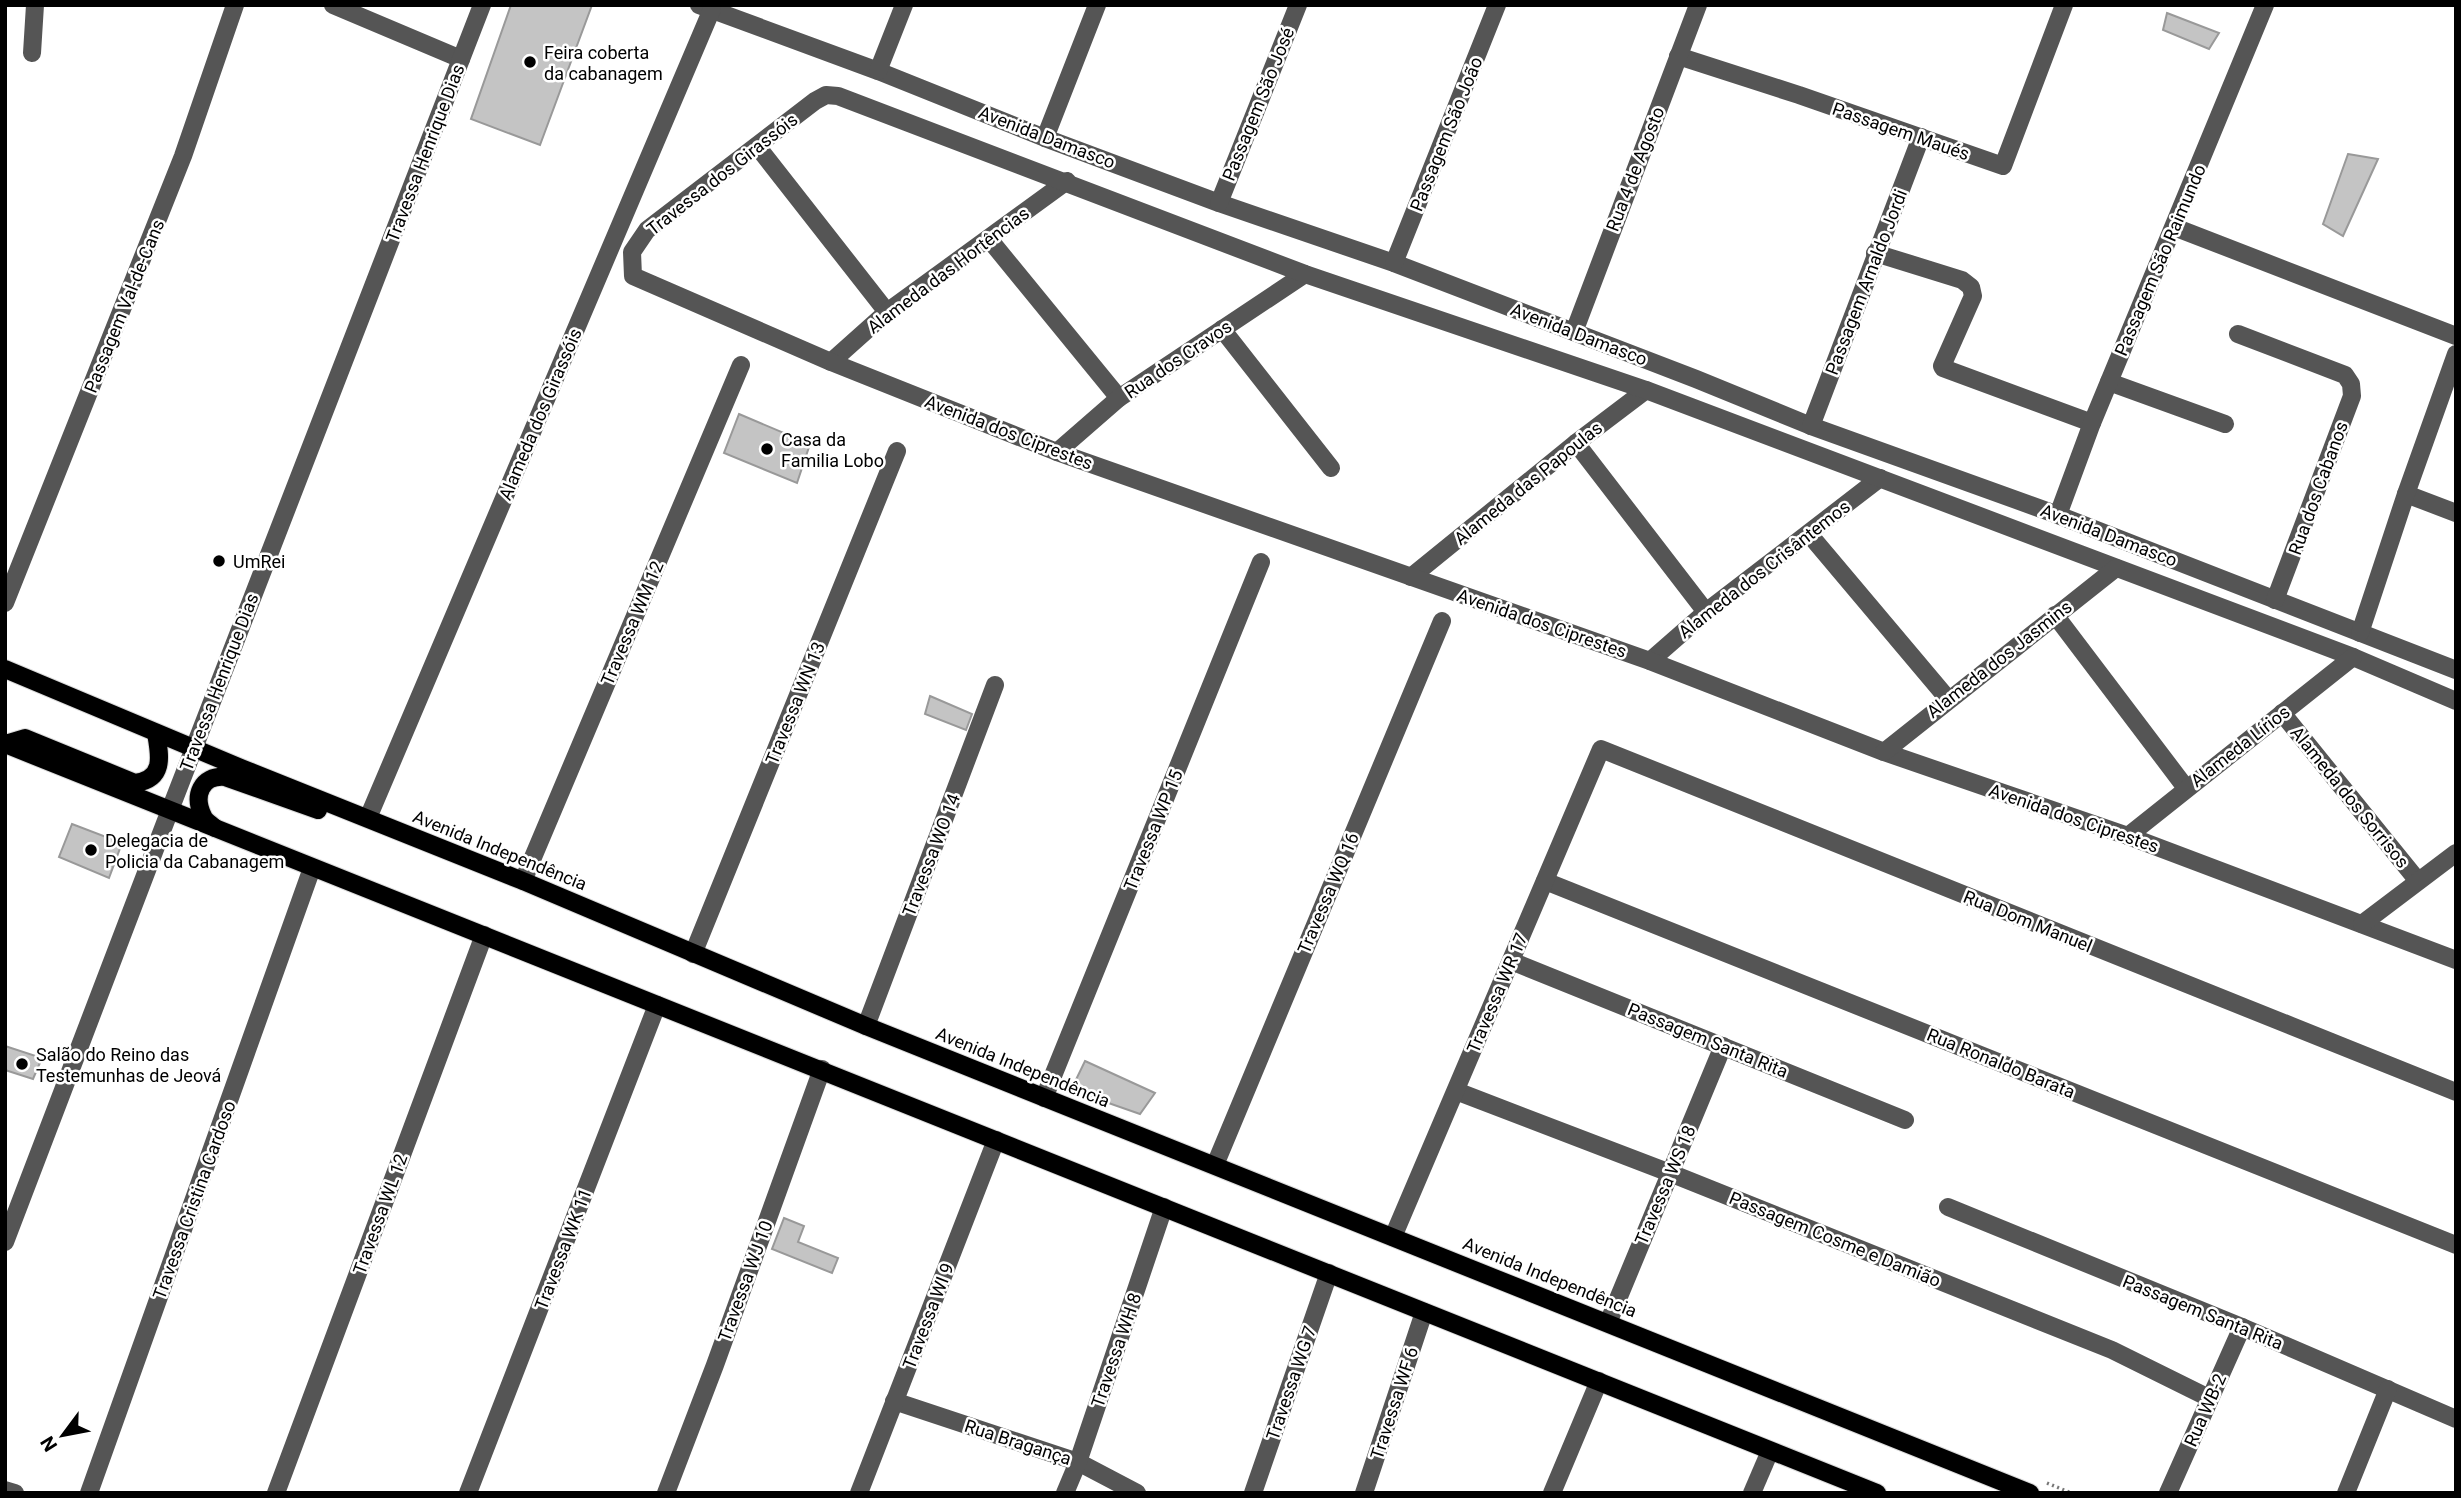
<svg xmlns="http://www.w3.org/2000/svg" width="2461" height="1498" font-family="Roboto,sans-serif">
<style>
.building{fill:#c4c4c4;stroke:#999;stroke-width:2}
.lines{fill:none;stroke-linecap:round;stroke-linejoin:round}
.major-casing{stroke:#dbdbdb;stroke-width:20}
.path{stroke:#777;stroke-width:3.5;stroke-dasharray:2 3.5;stroke-linecap:butt}
.minor{stroke:#555;stroke-width:18}
.major{stroke:#000;stroke-width:18}
.poi-dot{fill:#000;stroke:#fff;stroke-width:2.5}
.labels{text-anchor:middle;dominant-baseline:central;stroke-width:5;stroke-linejoin:round;paint-order:stroke}
.poi-label{font-size:18px;fill:#000;stroke:#fff;text-anchor:start}
.street-label{font-size:18px;fill:#000;stroke:#fff}
</style>
<rect width="100%" height="100%" fill="#fff"/>
<!-- building -->
<g class="building">
<path d="M511,5H592L540,145L471,119Z"/>
<path d="M2167,13L2219,33L2209,49L2163,30Z"/>
<path d="M2348,154L2378,159L2343,236L2323,224Z"/>
<path d="M739,414L810,444L797,483L724,453Z"/>
<path d="M930,696L972,714L966,730L925,714Z"/>
<path d="M72,824L122,843L109,878L59,857Z"/>
<path d="M5,1046L42,1058L33,1079L5,1070Z"/>
<path d="M1085,1061L1155,1093L1140,1114L1071,1090Z"/>
<path d="M784,1218L804,1226L798,1242L838,1258L832,1273L772,1249Z"/>
</g>
<g class="lines">
<defs>
<g id="major">
<path d="M5,669L241,768L523,881L866,1026L2030,1493"/>
<path d="M5,744L1877,1493"/>
<path d="M5,744L25,738L135,783C165,779 160,756 156,733"/>
<path d="M215,828C211,824 205,821 203,816C193,796 201,775 225,777L318,810"/>
</g>
</defs>
<!-- major casing -->
<use href="#major" class="major-casing"/>
<!-- path -->
<path class="path" d="M2047,1483L2071,1493"/>
<!-- minor -->
<g class="minor">
<path d="M333,5L461,59"/>
<path d="M699,5L878,71L1045,138L1219,203L1394,263L1696,379L1811,426L2058,515L2456,670"/>
<path d="M32,53L35,5"/>
<path d="M1678,56L1799,95L2003,166L2064,5"/>
<path d="M878,71L904,5"/>
<path d="M1045,138L1097,5"/>
<path d="M757,146L887,312"/>
<path d="M1219,203L1298,5"/>
<path d="M2174,227L2456,336"/>
<path d="M989,239L1119,398"/>
<path d="M1875,253L1962,280L1971,287L1973,296L1942,366L1943,368L2092,423"/>
<path d="M1394,263L1497,5"/>
<path d="M1222,329L1331,468"/>
<path d="M1574,332L1698,5"/>
<path d="M2238,334L2345,375L2351,384L2352,396L2275,600"/>
<path d="M831,362L887,312L1067,181"/>
<path d="M2109,382L2225,424"/>
<path d="M1811,426L1921,137"/>
<path d="M1576,443L1706,612"/>
<path d="M1057,452L1119,398L1305,274"/>
<path d="M2406,494L2456,513"/>
<path d="M2058,515L2092,423L2265,5"/>
<path d="M1809,534L1948,699"/>
<path d="M1411,577L1576,443L1646,390"/>
<path d="M5,603L183,156L235,5"/>
<path d="M2055,615L2186,788"/>
<path d="M2360,633L2406,494L2456,354"/>
<path d="M1650,661L1706,612L1880,478"/>
<path d="M2456,701L2353,657L1646,390L1305,274L838,96L826,95L815,101L647,230L632,252L633,276L831,362L1057,452L1650,661L1884,752L2128,836L2456,960"/>
<path d="M2282,713L2418,881"/>
<path d="M1884,752L2116,568"/>
<path d="M368,818L712,9"/>
<path d="M2128,836L2353,657"/>
<path d="M523,881L741,365"/>
<path d="M1545,881L2456,1245"/>
<path d="M2362,924L2456,853"/>
<path d="M693,954L897,451"/>
<path d="M1511,961L1905,1120"/>
<path d="M866,1026L995,685"/>
<path d="M1456,1091L1670,1173L2112,1350L2209,1398"/>
<path d="M1044,1098L1261,562"/>
<path d="M1215,1165L1442,621"/>
<path d="M1948,1207L2242,1327L2456,1419"/>
<path d="M1393,1237L1601,749L2456,1092"/>
<path d="M5,1242L170,810L482,5"/>
<path d="M1608,1323L1723,1046"/>
<path d="M894,1401L1078,1462L1137,1493"/>
<path d="M5,1490L15,1493"/>
<path d="M89,1493L312,868"/>
<path d="M276,1493L484,935"/>
<path d="M468,1493L657,1005"/>
<path d="M666,1493L715,1365L822,1069"/>
<path d="M859,1493L996,1140"/>
<path d="M1065,1493L1078,1462L1164,1207"/>
<path d="M1253,1493L1329,1273"/>
<path d="M1364,1493L1424,1312"/>
<path d="M1552,1493L1599,1381"/>
<path d="M1752,1493L1770,1451"/>
<path d="M2168,1493L2242,1327"/>
<path d="M2346,1493L2388,1389"/>
</g>
<!-- major -->
<use href="#major" class="major"/>
</g>
<!-- markers -->
<g class="poi-dot">
<circle cx="530" cy="62" r="7"/>
<circle cx="767" cy="449" r="7"/>
<circle cx="219" cy="561" r="7"/>
<circle cx="91" cy="850" r="7"/>
<circle cx="22" cy="1064" r="7"/>
</g>
<g class="labels">
<!-- poi labels -->
<g class="poi-label">
<text x="544" y="52">Feira coberta<tspan x="544" dy="21">da cabanagem</tspan></text>
<text x="781" y="439">Casa da<tspan x="781" dy="21">Familia Lobo</tspan></text>
<text x="233" y="561">UmRei</text>
<text x="105" y="840">Delegacia de<tspan x="105" dy="21">Policia da Cabanagem</tspan></text>
<text x="36" y="1054">Salão do Reino das<tspan x="36" dy="21">Testemunhas de Jeová</tspan></text>
</g>
<!-- street labels -->
<g class="street-label">
<text transform="translate(1258 104) rotate(-68)">Passagem São José</text>
<text transform="translate(1901 131) rotate(19)">Passagem Maués</text>
<text transform="translate(1446 134) rotate(-68)">Passagem São João</text>
<text transform="translate(1047 137) rotate(21)">Avenida Damasco</text>
<text transform="translate(425 153) rotate(-69)">Travessa Henrique Dias</text>
<text transform="translate(1635 169) rotate(-69)">Rua 4 de Agosto</text>
<text transform="translate(722 174) rotate(-38)">Travessa dos Girassóis</text>
<text transform="translate(2160 260) rotate(-67)">Passagem São Raimundo</text>
<text transform="translate(948 270) rotate(-37)">Alameda das Hortências</text>
<text transform="translate(1866 282) rotate(-69)">Passagem Arnaldo Jordi</text>
<text transform="translate(124 306) rotate(-68)">Passagem Val-de-Cans</text>
<text transform="translate(1579 334) rotate(21)">Avenida Damasco</text>
<text transform="translate(1178 359) rotate(-34)">Rua dos Cravos</text>
<text transform="translate(540 414) rotate(-67)">Alameda dos Girassóis</text>
<text transform="translate(1009 432) rotate(21)">Avenida dos Ciprestes</text>
<text transform="translate(1528 483) rotate(-39)">Alameda das Papoulas</text>
<text transform="translate(2318 488) rotate(-70)">Rua dos Cabanos</text>
<text transform="translate(2109 535) rotate(21)">Avenida Damasco</text>
<text transform="translate(1764 569) rotate(-38)">Alameda dos Crisântemos</text>
<text transform="translate(632 623) rotate(-67)">Travessa WM 12</text>
<text transform="translate(1542 623) rotate(19)">Avenida dos Ciprestes</text>
<text transform="translate(1999 659) rotate(-38)">Alameda dos Jasmins</text>
<text transform="translate(219 682) rotate(-69)">Travessa Henrique Dias</text>
<text transform="translate(795 703) rotate(-68)">Travessa WN 13</text>
<text transform="translate(2240 746) rotate(-38)">Alameda Lírios</text>
<text transform="translate(2350 797) rotate(51)">Alameda dos Sorrisos</text>
<text transform="translate(2074 818) rotate(19)">Avenida dos Ciprestes</text>
<text transform="translate(1153 830) rotate(-68)">Travessa WP 15</text>
<text transform="translate(500 850) rotate(22)">Avenida Independência</text>
<text transform="translate(931 855) rotate(-69)">Travessa WO 14</text>
<text transform="translate(1328 893) rotate(-67)">Travessa WQ 16</text>
<text transform="translate(2028 921) rotate(22)">Rua Dom Manuel</text>
<text transform="translate(1497 993) rotate(-67)">Travessa WR 17</text>
<text transform="translate(1708 1040) rotate(22)">Passagem Santa Rita</text>
<text transform="translate(2001 1063) rotate(22)">Rua Ronaldo Barata</text>
<text transform="translate(1023 1067) rotate(22)">Avenida Independência</text>
<text transform="translate(1665 1185) rotate(-67)">Travessa WS 18</text>
<text transform="translate(194 1200) rotate(-70)">Travessa Cristina Cardoso</text>
<text transform="translate(380 1214) rotate(-70)">Travessa WL 12</text>
<text transform="translate(1835 1239) rotate(22)">Passagem Cosme e Damião</text>
<text transform="translate(563 1249) rotate(-69)">Travessa WK 11</text>
<text transform="translate(1550 1277) rotate(22)">Avenida Independência</text>
<text transform="translate(745 1281) rotate(-70)">Travessa WJ 10</text>
<text transform="translate(2203 1312) rotate(22)">Passagem Santa Rita</text>
<text transform="translate(928 1316) rotate(-69)">Travessa WI 9</text>
<text transform="translate(1116 1350) rotate(-71)">Travessa WH 8</text>
<text transform="translate(1291 1383) rotate(-71)">Travessa WG 7</text>
<text transform="translate(1394 1403) rotate(-72)">Travessa WF 6</text>
<text transform="translate(2205 1410) rotate(-66)">Rua WB-2</text>
<text transform="translate(1018 1442) rotate(18)">Rua Bragança</text>
</g>
</g>
<!-- border -->
<rect width="2461" height="1498" fill="none" stroke="#000000" stroke-width="14"/>
<!-- north arrow -->
<g transform="translate(63 1435) rotate(238)" stroke="#ffffff" stroke-width="5" paint-order="stroke">
<path d="M0-5L12 26L0 18L-12 26Z" fill="#000000"/>
<text y="-10" font-size="19" font-weight="bold" text-anchor="middle" fill="#000000">N</text>
</g>
</svg>
